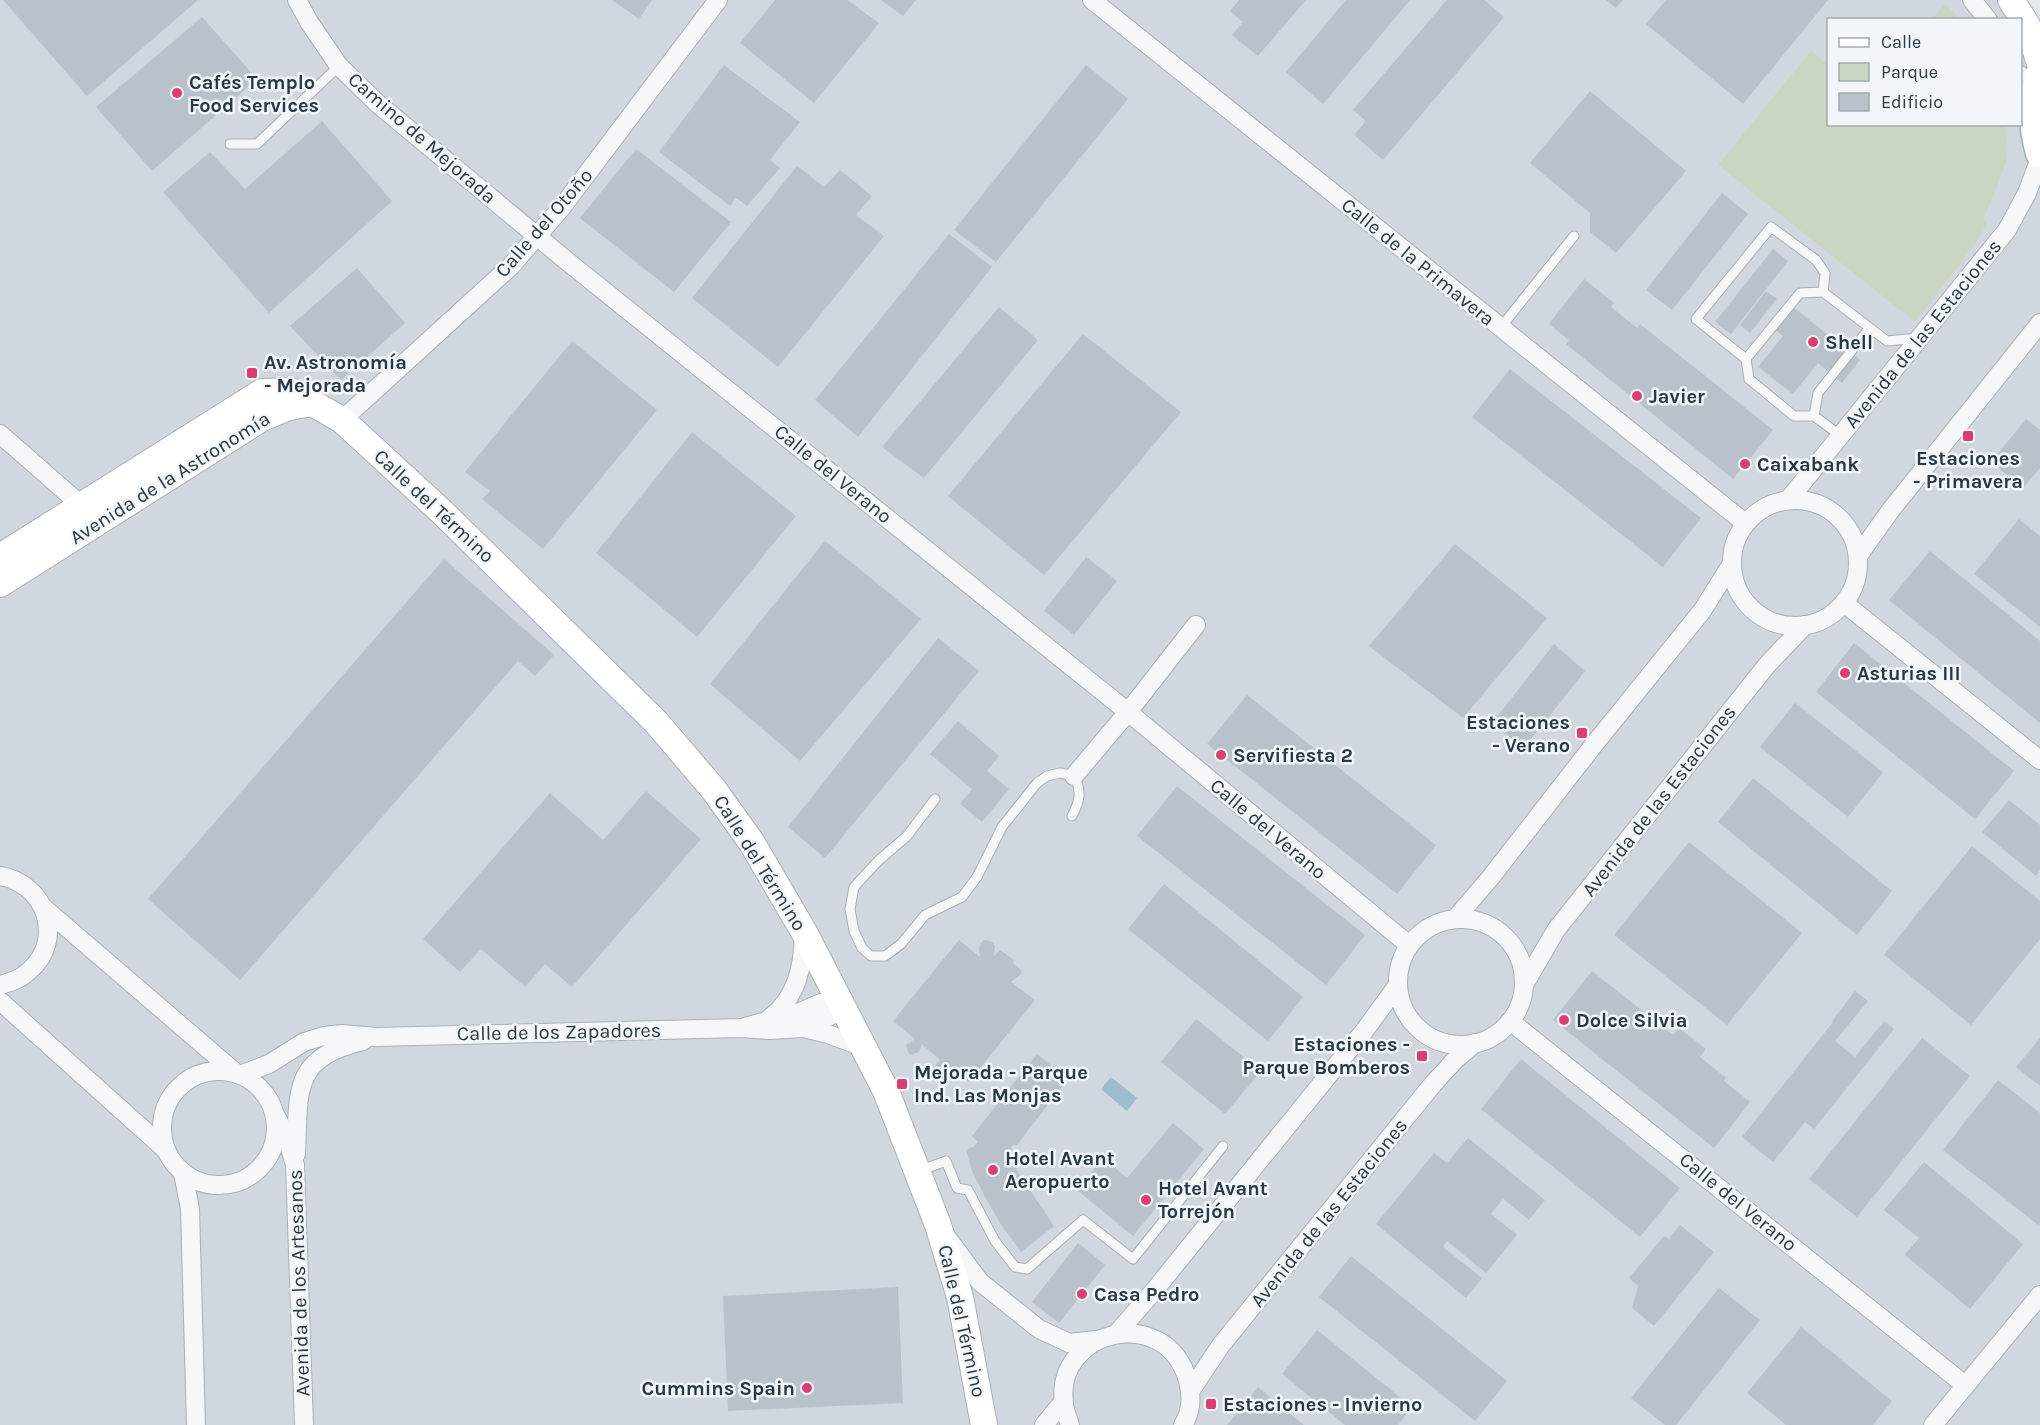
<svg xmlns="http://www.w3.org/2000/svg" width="2040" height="1425" font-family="Karla,sans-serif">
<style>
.built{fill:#d0d7de;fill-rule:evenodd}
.green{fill:#cbd6c2}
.water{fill:#9abece}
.building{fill:#b9c2ca}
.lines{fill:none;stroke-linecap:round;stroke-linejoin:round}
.lane-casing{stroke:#a6b0b6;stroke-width:11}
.street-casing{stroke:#a6b0b6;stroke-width:20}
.secondary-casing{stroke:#a6b0b6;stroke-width:28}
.primary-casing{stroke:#a0afb8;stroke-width:31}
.lane{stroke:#f5f7f9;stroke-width:9}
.street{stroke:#f5f7f9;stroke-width:18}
.secondary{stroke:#fff;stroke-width:26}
.primary{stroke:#fff;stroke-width:28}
.poi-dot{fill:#d93f75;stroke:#f2f6f8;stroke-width:2}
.labels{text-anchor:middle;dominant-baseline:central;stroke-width:5;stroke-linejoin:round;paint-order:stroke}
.poi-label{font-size:20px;font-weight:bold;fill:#283845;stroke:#f2f6f8;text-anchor:start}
.street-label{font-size:20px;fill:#283845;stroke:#f2f6f8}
</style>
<rect width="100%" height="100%" fill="#e2e8eb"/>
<!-- built -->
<path class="built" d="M0,0H2011L2027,25L2040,153V1425H0ZM1828,20H2020V124H1828Z"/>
<!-- green -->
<g class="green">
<path d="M1945,4L1960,19H1932Z"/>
<path d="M1811,51L1828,65V124L2005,125L2007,159L1996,190L1983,219L1987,224L1976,243L1915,322L1718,165Z"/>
</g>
<!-- water -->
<path class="water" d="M1111,1077L1137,1098L1127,1111L1101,1089Z"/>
<!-- building -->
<g class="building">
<path d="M3,0H198L87,96Z"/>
<path d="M612,0H652L639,19Z"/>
<path d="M775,0H847L879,23L814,103L740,43Z"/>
<path d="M881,0H916L903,16Z"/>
<path d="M1239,0H1306L1258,56L1232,35L1243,22L1230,11Z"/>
<path d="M1346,0H1410L1323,104L1286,72Z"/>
<path d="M1447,0H1484L1504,17L1383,160L1354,135L1366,121L1353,110Z"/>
<path d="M1606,0H1623L1616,8Z"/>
<path d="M1666,0H1828L1743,104L1646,24Z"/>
<path d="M202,17L257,79L152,171L96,107Z"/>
<path d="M724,65L800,122L770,160L780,168L747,206L736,198L730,206L659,152Z"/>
<path d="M1086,65L1128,99L996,262L954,230Z"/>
<path d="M1590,91L1686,171L1616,253L1590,232V213L1530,163Z"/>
<path d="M322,121L392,201L269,313L163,192L210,152L245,189Z"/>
<path d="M636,149L731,222L674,292L580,218Z"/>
<path d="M797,166L824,187L840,170L872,196L856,215L884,236L778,367L692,298Z"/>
<path d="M1722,193L1748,214L1672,310L1646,290Z"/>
<path d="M949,234L992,267L858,437L815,400Z"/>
<path d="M1773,249L1788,261L1731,334L1715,322Z"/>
<path d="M357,268L405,323L341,380L290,326Z"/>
<path d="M1584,279L1614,303L1611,307L1637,328L1640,324L1773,430L1733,479L1566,344L1569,340L1549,324Z"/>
<path d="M1766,291L1777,299L1750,333L1740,325Z"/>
<path d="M999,307L1038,340L924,478L882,447Z"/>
<path d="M1793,307L1860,360L1842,383L1818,363L1793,394L1758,367L1783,336L1776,330Z"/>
<path d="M1083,334L1181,412L1044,575L948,496Z"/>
<path d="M572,341L657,410L543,549L482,499L490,491L465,472Z"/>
<path d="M1510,369L1701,518L1663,567L1472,417Z"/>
<path d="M2026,419L2040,430V468L2023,488L1991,462Z"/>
<path d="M692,432L796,516L697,637L596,553Z"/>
<path d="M2019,519L2040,536V627L1974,574Z"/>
<path d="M825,541L921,619L800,761L710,684Z"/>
<path d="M1455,544L1547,618L1463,718L1369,646Z"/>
<path d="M1930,551L2040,641V723L1889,600Z"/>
<path d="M1086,557L1117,581L1074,635L1044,611Z"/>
<path d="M444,559L554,655L535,676L518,661L240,980L148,899Z"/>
<path d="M938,638L979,671L825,858L788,827Z"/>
<path d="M1854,643L2014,771L1975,819L1816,692Z"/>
<path d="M1554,644L1585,671L1524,748L1492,723Z"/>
<path d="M1247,695L1436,845L1397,894L1207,744Z"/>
<path d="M1795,703L1883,772L1848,817L1760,747Z"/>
<path d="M958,721L999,756L987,771L1009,789L982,822L960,804L972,789L930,754Z"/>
<path d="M1753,778L1892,891L1857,935L1718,822Z"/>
<path d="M1177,786L1365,935L1326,985L1137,836Z"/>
<path d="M646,791L701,839L572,987L545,964L525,987L481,949L460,972L423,939L550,793L603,840Z"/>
<path d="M2009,800L2040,825V870L2036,876L1982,832Z"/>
<path d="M1689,842L1802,933L1727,1025L1614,935Z"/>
<path d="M1972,846L2040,901V939L1971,1025L1884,955Z"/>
<path d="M1164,884L1303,997L1268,1041L1128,929Z"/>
<path d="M959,940L980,957L979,948L981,943L984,940L991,941L995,946L994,956L1000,950L1014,960L1013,963L1021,970L1022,973L1011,982L1035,1000L969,1082L947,1064L948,1074L945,1078H936L932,1069L940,1060L922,1044L919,1052L911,1055L908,1052L906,1045L915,1039L893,1021Z"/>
<path d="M1592,971L1673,1035L1679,1028L1706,1049L1700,1057L1726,1078L1724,1081L1750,1102L1714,1148L1553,1020Z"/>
<path d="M1855,991L1868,1001L1835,1041L1855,1057L1884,1021L1894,1029L1814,1129L1805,1122L1773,1162L1742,1137L1833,1022L1832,1021Z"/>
<path d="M1196,1019L1261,1071L1225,1114L1161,1062Z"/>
<path d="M1922,1038L1970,1076L1857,1217L1809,1179Z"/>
<path d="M2040,1038V1086L2016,1067Z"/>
<path d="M1037,1054L1068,1079L1016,1146L1014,1144L1011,1147L1020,1166L1016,1169L1054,1226L1021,1252L1000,1223L984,1195L972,1171L966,1150L973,1147L978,1142L972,1136Z"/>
<path d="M1521,1059L1680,1188L1640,1237L1481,1109Z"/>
<path d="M1998,1080L2040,1113V1223L2038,1225L1943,1150Z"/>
<path d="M1173,1123L1204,1149L1133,1236L1077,1190L1103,1158L1127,1178Z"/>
<path d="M1468,1138L1545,1200L1529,1220L1503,1199L1491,1214L1517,1235L1486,1273L1447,1241L1443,1247L1482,1278L1466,1298L1376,1224L1434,1153L1447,1163Z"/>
<path d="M1924,1162L2023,1244L1970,1309L1905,1255L1919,1238L1884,1210Z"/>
<path d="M1680,1225L1714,1252L1654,1326L1632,1308L1638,1286L1629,1278L1664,1236L1669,1239Z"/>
<path d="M1078,1243L1105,1265L1059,1323L1032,1302Z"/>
<path d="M1351,1256L1507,1381L1475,1421L1319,1297Z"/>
<path d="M898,1287L903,1403L728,1411L723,1296Z"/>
<path d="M1719,1288L1760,1320L1676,1425H1665L1631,1398Z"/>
<path d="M1801,1327L1892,1401L1873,1425H1786L1747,1393Z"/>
<path d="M1317,1330L1412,1407L1398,1425H1345L1282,1374Z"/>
<path d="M1258,1387L1286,1411L1304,1425H1227Z"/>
</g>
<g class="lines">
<defs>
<g id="lane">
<path d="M230,144H257L339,66"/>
<path d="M1501,327L1574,236"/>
<path d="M1746,359L1800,293L1823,292"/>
<path d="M1814,416L1818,393L1869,329"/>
<path d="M1841,436L1814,416H1794L1749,379L1746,359L1696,319L1771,227L1816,260L1825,273L1823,292L1887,341L1918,338"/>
<path d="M935,799L907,836L878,861L854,887L850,909L854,931L862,948L871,956H885L901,944L925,915L962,897L977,877L1002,827L1037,783L1047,776L1060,773L1074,776C1082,791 1080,801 1072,816"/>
<path d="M919,1171L946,1161L957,1188L968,1190L995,1241L1015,1267L1027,1269L1083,1220L1133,1259L1223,1146"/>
</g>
<g id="street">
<path d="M297,0L309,22L339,66L378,104L562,257L1128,712L1409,945"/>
<path d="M1092,0L1745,523"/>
<path d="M1972,0L1988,20"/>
<path d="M2020,75L2032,105"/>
<path d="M342,420L511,266L562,207L718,0"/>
<path d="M0,434L81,505"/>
<path d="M1789,499L2007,230L2027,193L2040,158"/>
<circle cx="1795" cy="563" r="63"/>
<path d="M1858,556L1890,511L2040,323"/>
<path d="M1844,603L2040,760"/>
<path d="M1074,776L1128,712L1196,625"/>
<path d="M0,876C45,883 66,939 29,971C21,979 11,982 0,985"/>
<path d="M44,908L236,1073"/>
<path d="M1455,919L1491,877L1596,742L1702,611L1731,565"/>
<circle cx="1461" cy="982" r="63"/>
<path d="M1524,985L1556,930L1767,665L1805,625"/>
<path d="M0,1001L166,1150"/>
<path d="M770,1018C797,998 803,966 804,934"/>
<path d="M1510,1021L1965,1385"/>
<path d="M803,1028L828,1034L863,1047"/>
<circle cx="219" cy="1128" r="57"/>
<path d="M240,1075L269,1064L304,1042L324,1036L342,1034L376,1037L742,1028L769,1030L803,1028L830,1016L840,1002C814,1000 816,1008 794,1014C777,1019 760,1022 742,1028"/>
<path d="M276,1116L287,1138L295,1165L304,1425"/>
<path d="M296,1154C299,1091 291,1058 363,1041"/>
<path d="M183,1173L190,1209L196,1425"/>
<path d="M946,1236L980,1282L1039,1329L1069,1343L1096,1340"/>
<path d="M1117,1333L1153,1292L1365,1030L1397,986"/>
<path d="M1191,1390L1221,1345L1433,1084L1455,1060L1475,1043"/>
<path d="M1044,1425L1063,1402"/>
<path d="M1070,1425C1068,1418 1064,1410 1064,1403C1054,1330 1166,1302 1188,1381C1192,1396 1192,1411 1183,1425"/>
<path d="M1933,1425L2040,1295"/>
</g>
<g id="secondary">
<path d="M2011,0L2027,25L2040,63"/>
<path d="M0,557L262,392L291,391L342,420L443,513L656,722L714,790L752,843L804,932L886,1091L938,1225L960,1297L984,1425"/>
<path d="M0,584L262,418L289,407L312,403"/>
</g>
<path id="primary" d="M2040,74C2033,106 2031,120 2040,153"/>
</defs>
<!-- lane casing -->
<use href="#lane" class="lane-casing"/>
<!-- street casing -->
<use href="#street" class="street-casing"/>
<!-- secondary casing -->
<use href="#secondary" class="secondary-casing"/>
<!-- primary casing -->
<use href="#primary" class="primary-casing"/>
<!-- lane -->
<use href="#lane" class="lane"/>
<!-- street -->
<use href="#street" class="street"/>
<!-- secondary -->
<use href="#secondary" class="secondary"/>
<!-- primary -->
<use href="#primary" class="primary"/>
</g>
<!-- markers -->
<g class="poi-dot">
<circle cx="177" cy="93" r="6"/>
<circle cx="1813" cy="342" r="6"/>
<rect x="246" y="367" width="12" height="12" rx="3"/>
<circle cx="1637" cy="396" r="6"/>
<rect x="1962" y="430" width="12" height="12" rx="3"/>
<circle cx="1745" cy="464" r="6"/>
<circle cx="1845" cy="673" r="6"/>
<rect x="1576" y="727" width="12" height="12" rx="3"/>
<circle cx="1221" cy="755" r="6"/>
<circle cx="1564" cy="1020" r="6"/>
<rect x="1416" y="1050" width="12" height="12" rx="3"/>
<rect x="896" y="1078" width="12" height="12" rx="3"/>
<circle cx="993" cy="1170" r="6"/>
<circle cx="1146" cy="1200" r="6"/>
<circle cx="1082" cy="1294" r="6"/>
<circle cx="807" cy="1388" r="6"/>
<rect x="1205" y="1398" width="12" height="12" rx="3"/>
</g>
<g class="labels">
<!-- poi labels -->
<g class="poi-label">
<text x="189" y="82">Cafés Templo<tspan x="189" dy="23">Food Services</tspan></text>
<text x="1825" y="342">Shell</text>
<text x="264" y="362">Av. Astronomía<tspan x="264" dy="23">- Mejorada</tspan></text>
<text x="1649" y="396">Javier</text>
<text x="1968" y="458" text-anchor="middle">Estaciones<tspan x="1968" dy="23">- Primavera</tspan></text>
<text x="1757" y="464">Caixabank</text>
<text x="1857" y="673">Asturias III</text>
<text x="1570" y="722" text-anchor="end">Estaciones<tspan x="1570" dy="23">- Verano</tspan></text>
<text x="1233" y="755">Servifiesta 2</text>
<text x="1576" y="1020">Dolce Silvia</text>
<text x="1410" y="1044" text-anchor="end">Estaciones -<tspan x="1410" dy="23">Parque Bomberos</tspan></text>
<text x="914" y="1072">Mejorada - Parque<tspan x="914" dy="23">Ind. Las Monjas</tspan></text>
<text x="1005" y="1158">Hotel Avant<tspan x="1005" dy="23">Aeropuerto</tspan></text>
<text x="1158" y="1188">Hotel Avant<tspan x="1158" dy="23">Torrejón</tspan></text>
<text x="1094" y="1294">Casa Pedro</text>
<text x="795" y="1388" text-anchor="end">Cummins Spain</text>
<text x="1223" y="1404">Estaciones - Invierno</text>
</g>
<!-- street labels -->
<g class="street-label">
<text transform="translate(422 138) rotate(41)">Camino de Mejorada</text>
<text transform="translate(544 223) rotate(-49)">Calle del Otoño</text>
<text transform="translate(1418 262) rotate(39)">Calle de la Primavera</text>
<text transform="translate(1923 334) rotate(-51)">Avenida de las Estaciones</text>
<text transform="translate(833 474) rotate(39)">Calle del Verano</text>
<text transform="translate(170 478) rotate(-32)">Avenida de la Astronomía</text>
<text transform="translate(434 506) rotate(43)">Calle del Término</text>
<text transform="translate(1659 801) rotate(-52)">Avenida de las Estaciones</text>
<text transform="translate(1268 829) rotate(40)">Calle del Verano</text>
<text transform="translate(760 863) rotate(58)">Calle del Término</text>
<text transform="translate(559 1032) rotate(-1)">Calle de los Zapadores</text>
<text transform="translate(1738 1202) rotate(39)">Calle del Verano</text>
<text transform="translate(1329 1213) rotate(-51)">Avenida de las Estaciones</text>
<text transform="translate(299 1283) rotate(-92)">Avenida de los Artesanos</text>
<text transform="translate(962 1321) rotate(77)">Calle del Término</text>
</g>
</g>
<!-- legend -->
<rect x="1827" y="18" width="195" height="108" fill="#f2f6f8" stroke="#a1aab0" stroke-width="1.5"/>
<rect x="1839" y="38" width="30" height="9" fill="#ffffff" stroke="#a1aab0" stroke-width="1.5"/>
<text x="1881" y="48" font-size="18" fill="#283845">Calle</text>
<rect x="1839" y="63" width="30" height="18" fill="#cbd6c2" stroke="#a1aab0" stroke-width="1.5"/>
<text x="1881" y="78" font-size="18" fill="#283845">Parque</text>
<rect x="1839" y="93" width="30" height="18" fill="#b9c2ca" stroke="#a1aab0" stroke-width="1.5"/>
<text x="1881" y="108" font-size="18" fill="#283845">Edificio</text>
</svg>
